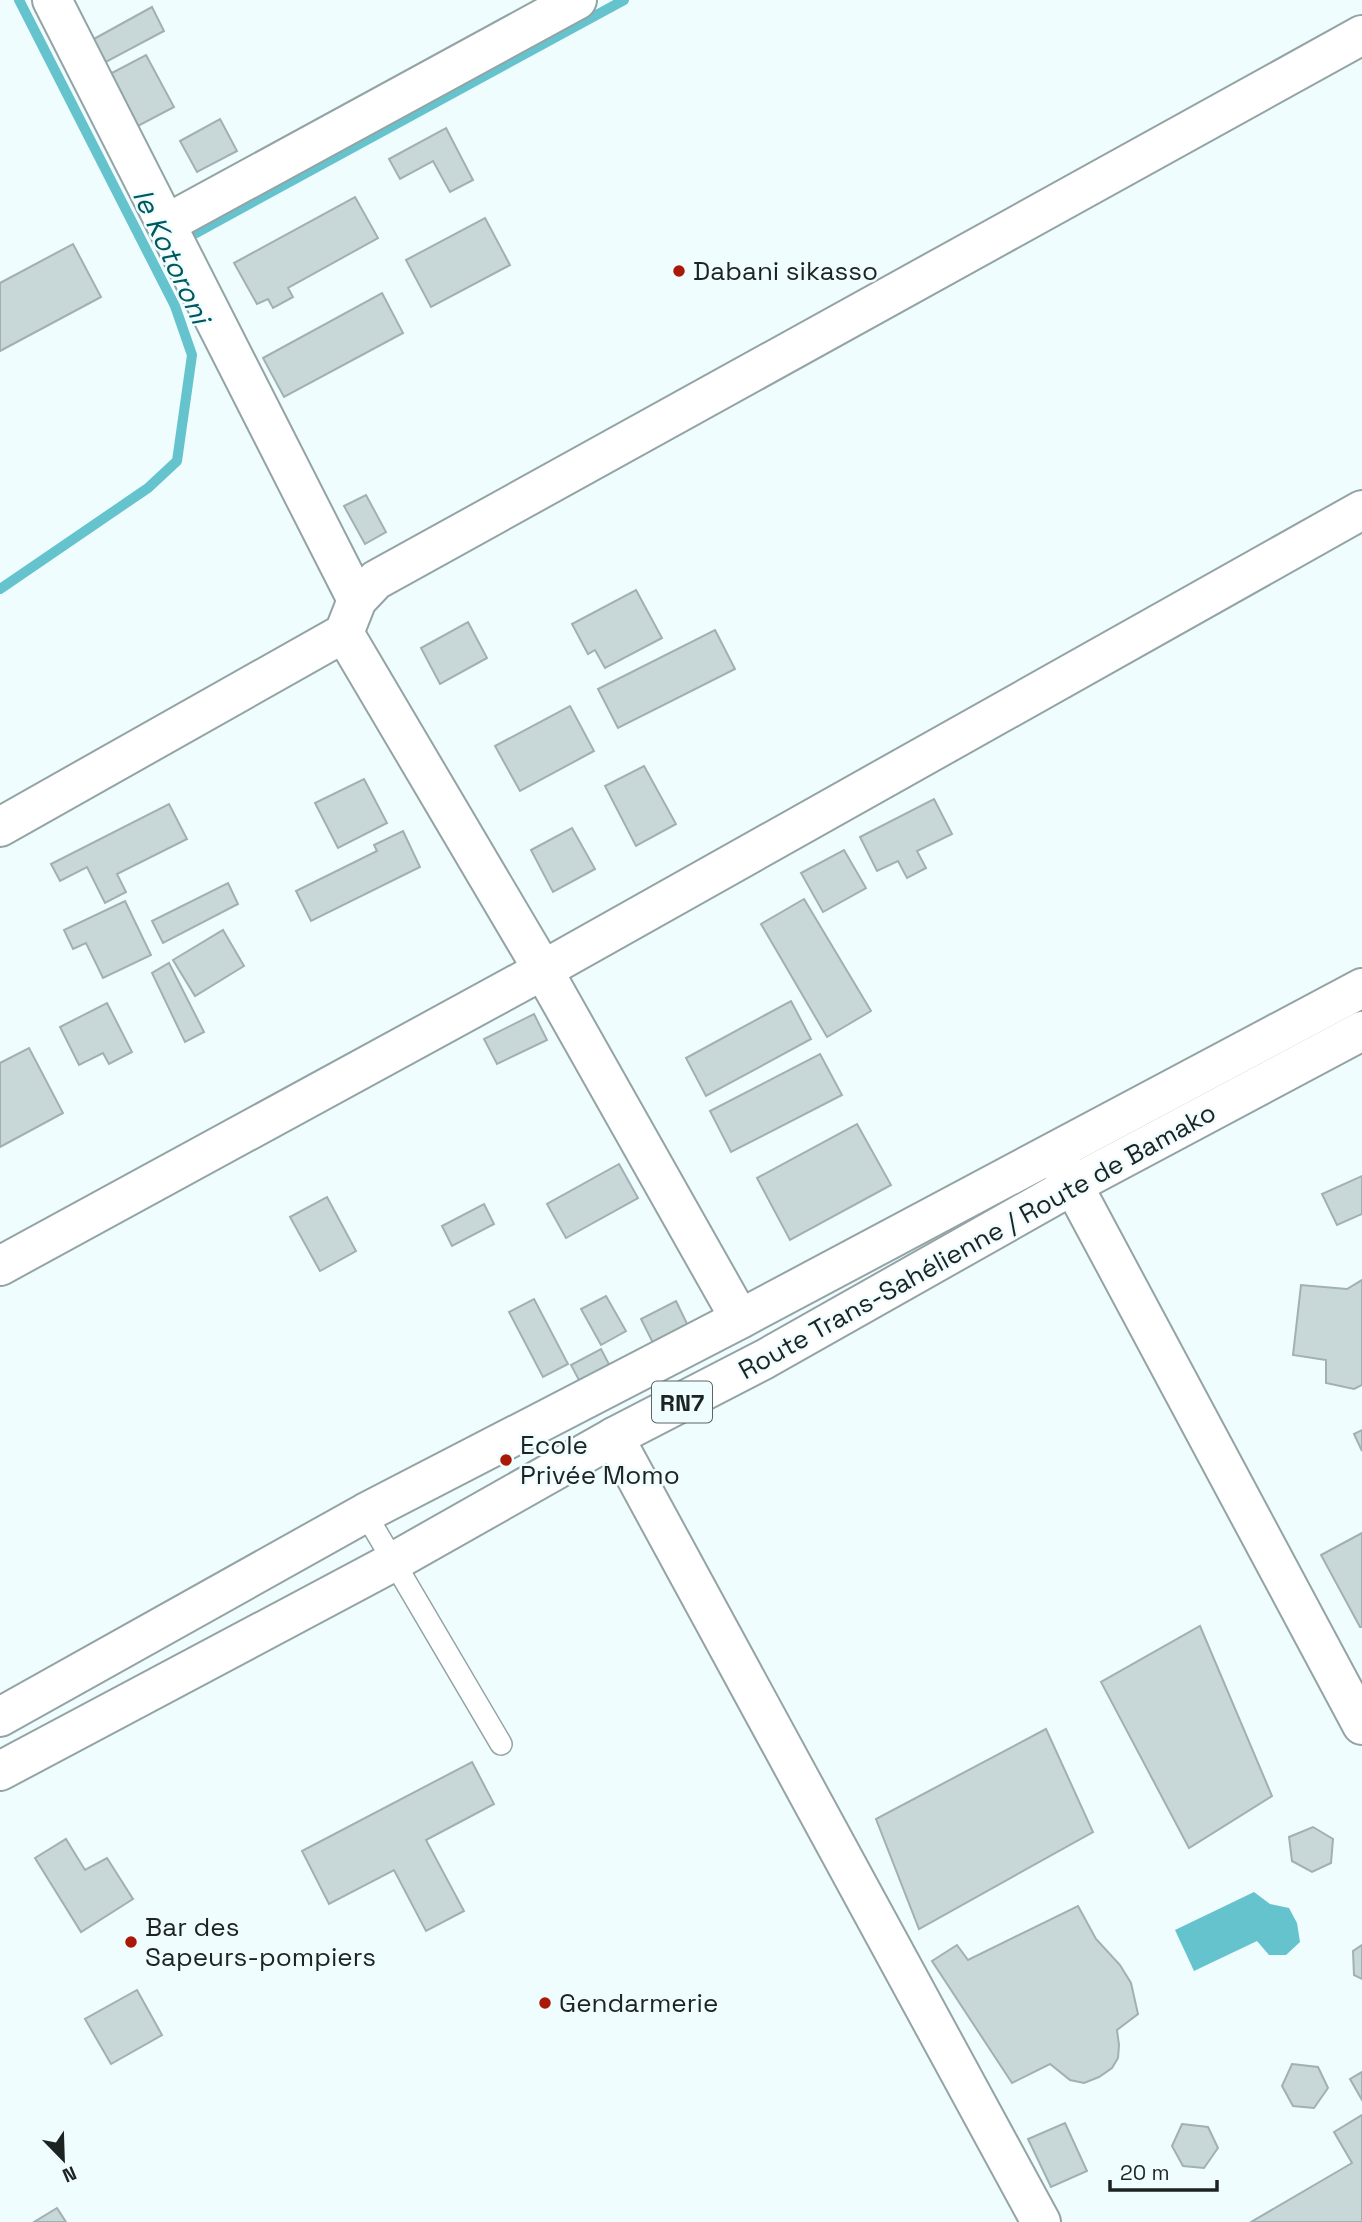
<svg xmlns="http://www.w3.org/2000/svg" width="1362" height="2222" font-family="'Space Grotesk',sans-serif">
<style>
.water{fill:#64c3cd}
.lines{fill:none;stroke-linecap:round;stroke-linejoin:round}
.stream{stroke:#64c3cd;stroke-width:10}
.building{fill:#c8d8d9;stroke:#a1b0b2;stroke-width:2}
.lane-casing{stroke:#94a3a5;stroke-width:24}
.street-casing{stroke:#94a3a5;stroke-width:42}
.highway-casing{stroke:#94a3a5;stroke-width:42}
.lane{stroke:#fff;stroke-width:21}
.street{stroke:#fff;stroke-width:38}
.highway{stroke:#fff;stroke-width:38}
.poi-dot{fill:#aa1908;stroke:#f0fdfe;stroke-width:2.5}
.labels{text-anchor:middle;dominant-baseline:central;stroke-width:5;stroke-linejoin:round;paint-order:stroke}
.shield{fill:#f0fdfe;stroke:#5c6465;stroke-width:2}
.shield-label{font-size:24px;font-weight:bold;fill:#1d2323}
.poi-label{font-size:26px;fill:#1d2323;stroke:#f0fdfe;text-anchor:start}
.street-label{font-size:26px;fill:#1d2323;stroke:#f0fdfe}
.water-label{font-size:28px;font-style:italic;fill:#00585f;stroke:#f0fdfe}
</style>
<rect width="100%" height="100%" fill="#f0fdfe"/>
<!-- water -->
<path class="water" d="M1254,1892L1270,1904L1289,1908L1297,1923L1300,1942L1286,1955H1269L1257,1941L1194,1971L1175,1930Z"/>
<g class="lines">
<!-- stream -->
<g class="stream">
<path d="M196,233L624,0"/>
<path d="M0,589L148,488L177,461L192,355L175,306L19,0"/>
</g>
</g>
<!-- building -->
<g class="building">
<path d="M152,7L164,31L104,63L92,40Z"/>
<path d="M146,55L174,107L138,126L110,74Z"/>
<path d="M220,119L237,151L197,172L180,141Z"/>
<path d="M446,128L473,180L450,192L433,161L400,179L389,159Z"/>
<path d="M355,197L378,238L288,288L293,297L273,308L268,299L257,304L234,263Z"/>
<path d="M485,218L510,265L431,307L406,260Z"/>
<path d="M73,244L101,297L0,351V283Z"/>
<path d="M382,293L403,333L284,397L263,358Z"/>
<path d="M366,495L386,532L365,544L344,506Z"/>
<path d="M636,590L662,638L605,668L595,650L588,654L572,624Z"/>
<path d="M468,622L487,658L440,684L421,648Z"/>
<path d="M715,630L735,669L618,728L598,689Z"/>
<path d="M570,706L594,751L520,791L495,746Z"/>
<path d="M644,766L676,824L636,846L605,786Z"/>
<path d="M364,779L387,823L338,848L315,803Z"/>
<path d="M934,799L952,834L917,851L926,868L907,878L898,861L877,871L860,837Z"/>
<path d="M169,804L187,839L117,874L126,892L105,903L87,867L60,881L51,864Z"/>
<path d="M572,828L595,869L553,892L531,850Z"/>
<path d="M403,831L420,867L311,921L296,891L377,851L374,845Z"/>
<path d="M844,850L866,888L823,912L801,873Z"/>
<path d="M228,883L238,904L163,943L152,921Z"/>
<path d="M804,899L871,1011L827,1037L761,924Z"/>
<path d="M125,901L151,955L103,978L86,943L73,949L64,930Z"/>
<path d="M223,930L244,966L195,996L173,960Z"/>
<path d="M169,963L204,1032L185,1042L152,973Z"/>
<path d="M791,1001L811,1039L706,1096L686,1058Z"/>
<path d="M107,1003L132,1052L109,1064L103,1053L79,1065L60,1027Z"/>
<path d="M534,1014L547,1040L497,1064L484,1039Z"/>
<path d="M29,1048L63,1113L0,1147V1063Z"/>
<path d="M820,1054L842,1095L731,1152L710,1111Z"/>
<path d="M857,1124L891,1185L790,1240L757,1178Z"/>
<path d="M619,1164L638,1198L566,1238L547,1204Z"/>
<path d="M1362,1176V1214L1337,1225L1322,1194Z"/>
<path d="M327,1197L356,1251L320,1271L290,1217Z"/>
<path d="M484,1204L494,1224L452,1246L442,1226Z"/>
<path d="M1362,1280V1385L1354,1389L1326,1383V1360L1293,1355L1301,1285L1347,1289Z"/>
<path d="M606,1296L626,1331L601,1345L581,1309Z"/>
<path d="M534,1299L568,1364L543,1377L509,1312Z"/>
<path d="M676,1301L690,1330L655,1347L641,1319Z"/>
<path d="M601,1349L611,1368L581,1384L571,1365Z"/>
<path d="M1362,1430V1451L1354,1434Z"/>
<path d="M1362,1533V1627H1360L1321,1555Z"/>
<path d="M1200,1626L1272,1796L1189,1848L1101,1682Z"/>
<path d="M1046,1729L1093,1832L919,1929L876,1819Z"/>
<path d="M472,1762L494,1804L426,1840L464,1911L426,1931L394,1870L329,1904L302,1851Z"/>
<path d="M1313,1827L1333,1839L1331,1863L1312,1872L1292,1861L1289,1837Z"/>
<path d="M66,1839L85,1870L107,1858L133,1899L81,1932L35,1858Z"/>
<path d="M1078,1906L1096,1939L1120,1965L1131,1983L1138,2014L1117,2030L1119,2045L1118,2058L1112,2068L1099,2077L1084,2083L1070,2080L1050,2064L1012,2083L932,1961L957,1945L968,1960Z"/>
<path d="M1362,1945V1979L1354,1975L1353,1951Z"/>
<path d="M137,1990L162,2035L111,2064L85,2019Z"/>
<path d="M1292,2064L1318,2067L1328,2088L1314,2108L1293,2106L1282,2086Z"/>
<path d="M1362,2072V2100L1350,2079Z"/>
<path d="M1362,2115V2222H1251L1352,2163L1334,2132Z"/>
<path d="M1065,2123L1087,2171L1051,2187L1028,2139Z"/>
<path d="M1182,2124L1208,2127L1218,2148L1204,2168L1183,2166L1172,2146Z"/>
<path d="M57,2208L66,2222H34Z"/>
</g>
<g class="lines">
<defs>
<path id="lane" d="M365,1513L501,1744"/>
<g id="street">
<path d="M52,0L357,600"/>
<path d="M166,224L577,0"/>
<path d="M344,633L543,970L740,1319"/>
<path d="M0,827L344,633L357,600L376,580L1362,35"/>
<path d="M1055,1158L1073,1185L1362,1725"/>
<path d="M0,1266L543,970L1362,510"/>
<path d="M614,1437L1041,2222"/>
</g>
<g id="highway">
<path d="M0,1717L365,1513L740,1319L1362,988"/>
<path d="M0,1771L393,1562L614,1437L765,1359L1073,1185L1362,1031"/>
</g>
</defs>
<!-- lane casing -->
<use href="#lane" class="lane-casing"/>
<!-- street casing -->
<use href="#street" class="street-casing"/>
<!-- highway casing -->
<use href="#highway" class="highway-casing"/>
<!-- lane -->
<use href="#lane" class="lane"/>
<!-- street -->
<use href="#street" class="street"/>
<!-- highway -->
<use href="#highway" class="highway"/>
</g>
<!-- markers -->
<g class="poi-dot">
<circle cx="679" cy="271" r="7"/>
<circle cx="506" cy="1460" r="7"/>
<circle cx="131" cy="1942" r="7"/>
<circle cx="545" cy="2003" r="7"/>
</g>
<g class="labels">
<!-- shield labels -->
<rect class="shield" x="652" y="1381.5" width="60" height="41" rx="5"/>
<g class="shield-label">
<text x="682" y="1402">RN7</text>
</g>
<!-- poi labels -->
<g class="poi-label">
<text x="693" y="271">Dabani sikasso</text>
<text x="520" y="1445">Ecole<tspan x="520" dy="30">Privée Momo</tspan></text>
<text x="145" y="1927">Bar des<tspan x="145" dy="30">Sapeurs-pompiers</tspan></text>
<text x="559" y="2003">Gendarmerie</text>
</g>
<!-- street labels -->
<g class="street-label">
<text transform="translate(977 1241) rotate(-29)">Route Trans-Sahélienne / Route de Bamako</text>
</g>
<!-- water labels -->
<g class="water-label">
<text transform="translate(172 256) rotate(65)">le Kotoroni</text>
</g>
</g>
<!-- north arrow -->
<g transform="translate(63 2159) rotate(157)" stroke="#f0fdfe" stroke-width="5" paint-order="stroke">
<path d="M0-5L12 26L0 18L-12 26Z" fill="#1d2323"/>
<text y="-10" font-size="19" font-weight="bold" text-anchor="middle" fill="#1d2323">N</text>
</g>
<!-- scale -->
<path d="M1110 2180v10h107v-10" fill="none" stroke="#1d2323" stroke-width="3.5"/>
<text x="1120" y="2180" font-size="21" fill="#1d2323" stroke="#f0fdfe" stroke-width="5" paint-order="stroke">20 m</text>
</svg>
